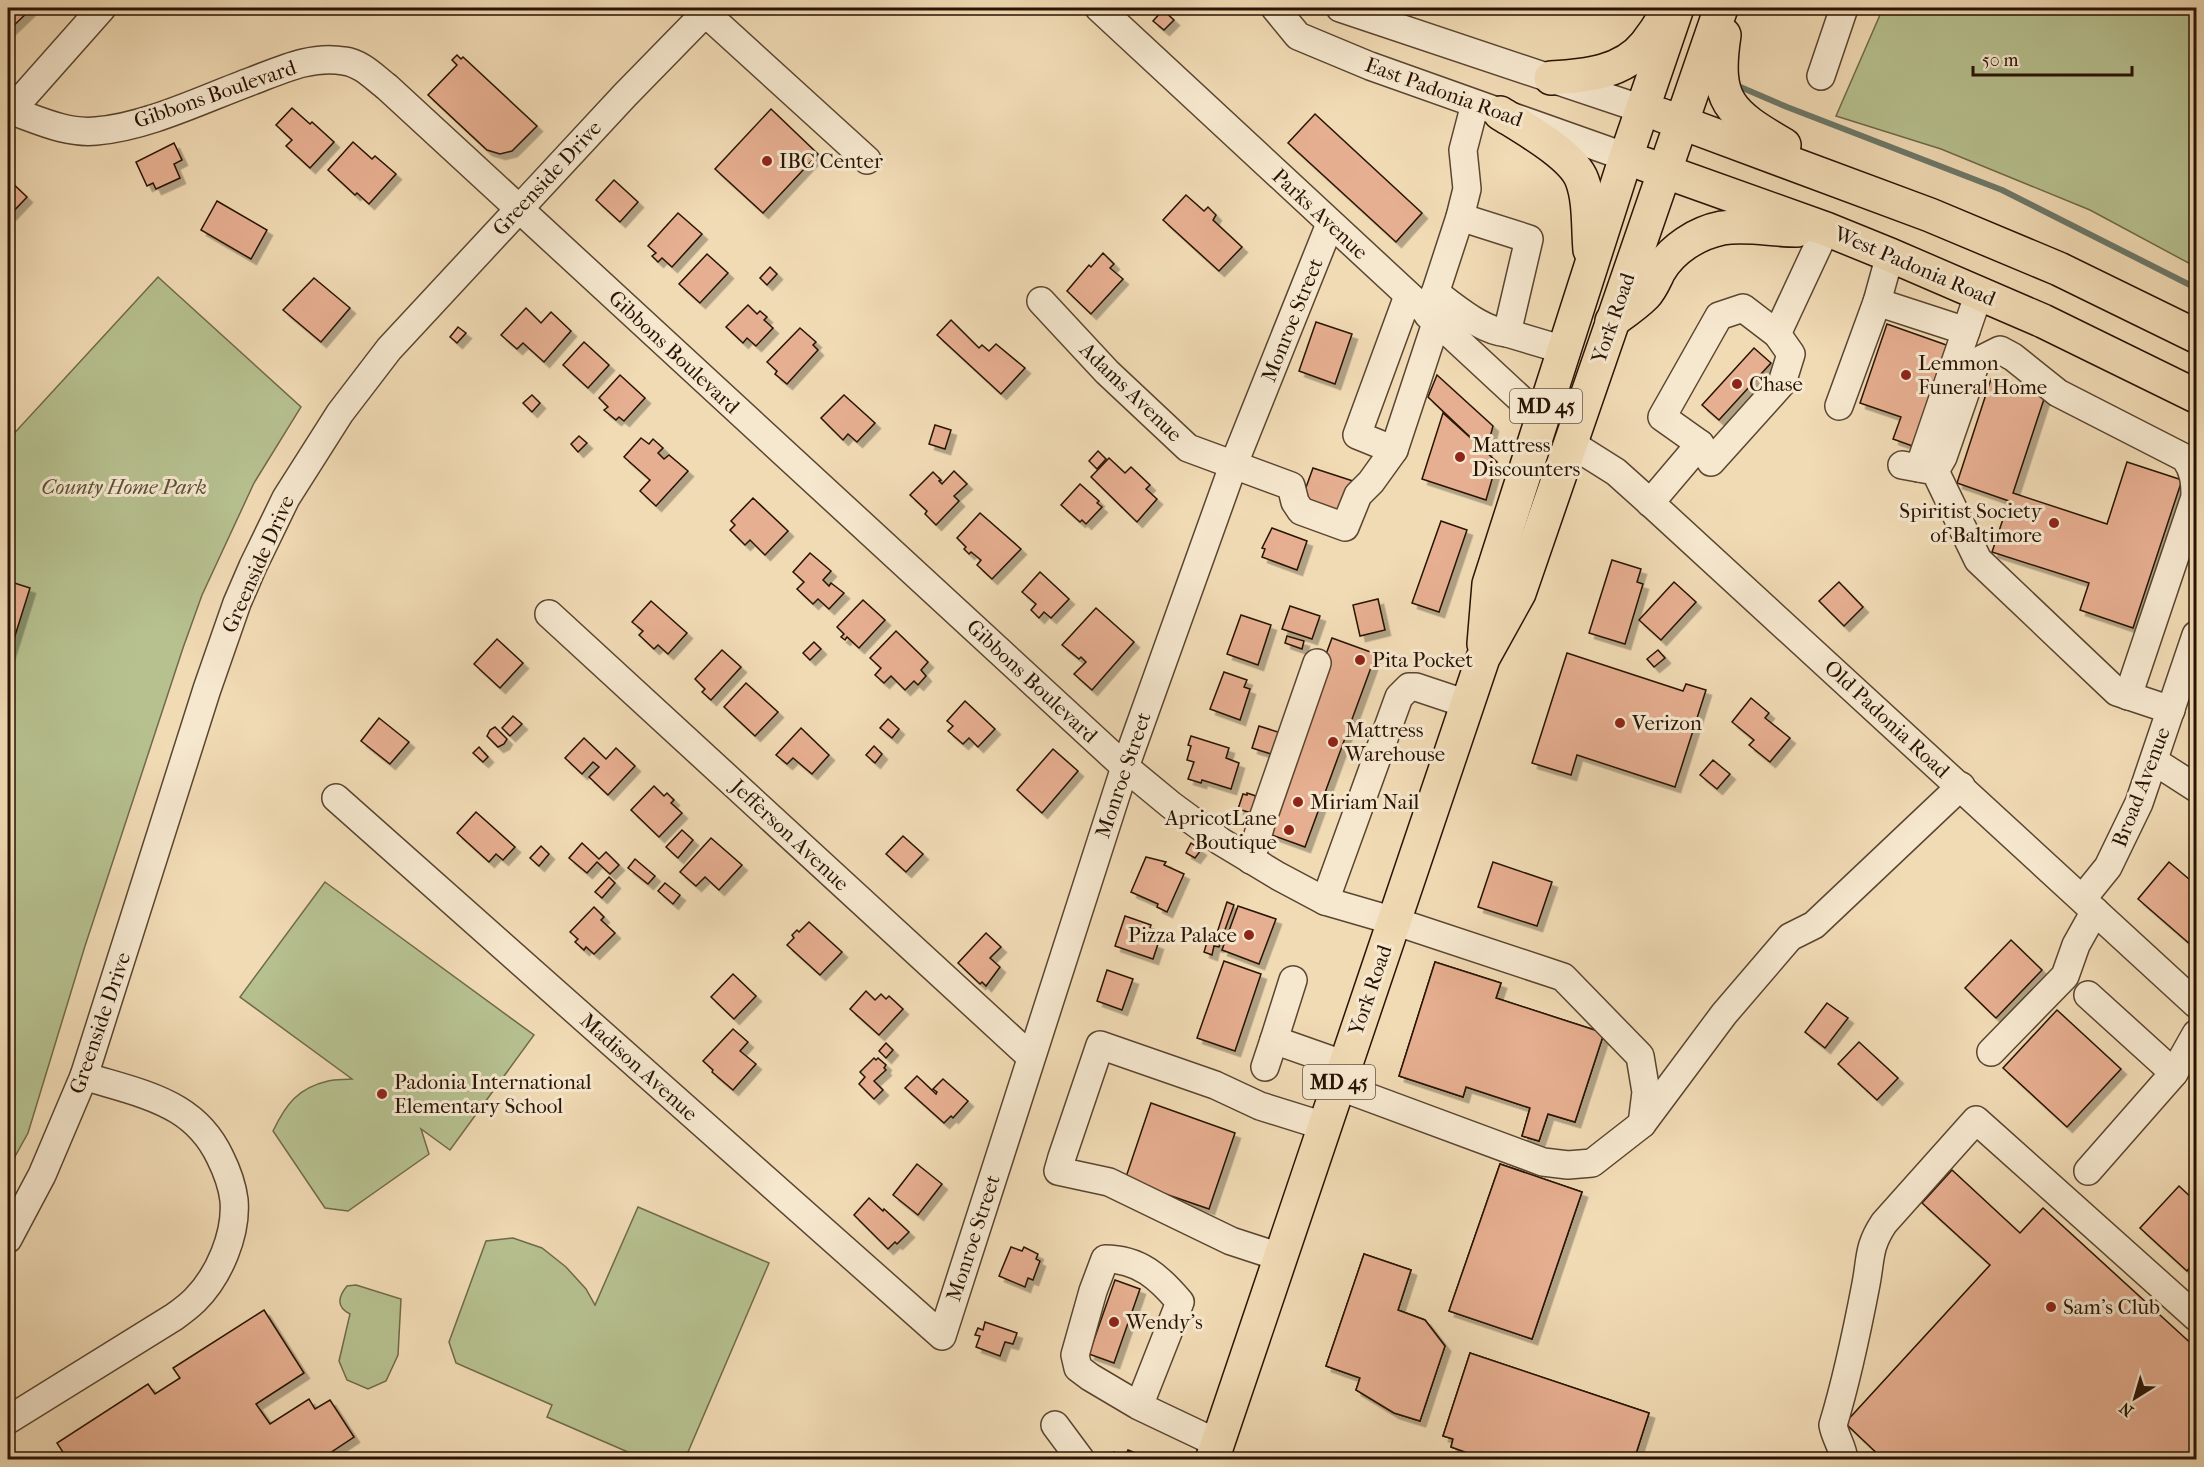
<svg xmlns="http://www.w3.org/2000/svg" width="2204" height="1467" font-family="'IM FELL French Canon',serif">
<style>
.green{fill:#b7c190;stroke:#706a4a;stroke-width:1.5}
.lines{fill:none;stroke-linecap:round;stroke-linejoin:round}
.stream{stroke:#6d7869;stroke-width:6}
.building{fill:#e7af91;stroke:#281304;stroke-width:1.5;filter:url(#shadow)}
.minor-casing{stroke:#5a4530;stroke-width:30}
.major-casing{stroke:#281304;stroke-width:36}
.minor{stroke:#f6e8cf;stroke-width:27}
.major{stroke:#f1dbb5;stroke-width:33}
.poi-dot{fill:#8f2418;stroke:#f6e8cf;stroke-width:2}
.labels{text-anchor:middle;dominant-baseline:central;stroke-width:6;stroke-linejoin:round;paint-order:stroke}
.shield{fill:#f6e8cf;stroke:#665341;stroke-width:1.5}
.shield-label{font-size:20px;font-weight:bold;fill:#281304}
.street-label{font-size:21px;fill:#281304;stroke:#f6e8cf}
.poi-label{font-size:21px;fill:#281304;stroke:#f6e8cf;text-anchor:start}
.park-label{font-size:21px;font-style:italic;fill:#5a5035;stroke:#f6e8cf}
</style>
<defs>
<filter id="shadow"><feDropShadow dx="5.5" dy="5.5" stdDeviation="0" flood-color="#0004"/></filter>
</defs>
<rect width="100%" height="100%" fill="#f1dbb5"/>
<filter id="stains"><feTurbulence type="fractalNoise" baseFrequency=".00333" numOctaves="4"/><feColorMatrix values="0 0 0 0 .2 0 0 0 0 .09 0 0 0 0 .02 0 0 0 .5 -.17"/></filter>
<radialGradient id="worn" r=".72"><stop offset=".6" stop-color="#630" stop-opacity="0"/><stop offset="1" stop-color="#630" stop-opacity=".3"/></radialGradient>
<!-- green -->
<g class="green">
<path d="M1883,8H2196V267L2090,210L1941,149L1836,116Z"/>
<path d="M158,277L301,407L254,483L202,595L183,648L85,946L28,1133L8,1169V440Z"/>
<path d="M325,882L534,1035L450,1150L421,1129L429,1154L348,1211L325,1208L273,1131C286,1104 298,1088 328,1081C336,1079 345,1080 352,1079L240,997Z"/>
<path d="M638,1207L769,1263L685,1459H644L547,1417L552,1405L456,1363L449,1342L486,1241L513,1238L542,1248L566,1267L586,1289L595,1305Z"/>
<path d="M356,1285L401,1299L398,1355L386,1381L368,1389L347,1380L339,1361L350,1314C336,1307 338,1297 347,1286Z"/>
</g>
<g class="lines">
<!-- stream -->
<path class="stream" d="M1738,86L1787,107L2002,190L2196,288"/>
</g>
<!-- building -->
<g class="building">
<path d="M8,8H32L8,31Z"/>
<path d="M1163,10L1174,20L1164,30L1153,21Z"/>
<path d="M457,55L461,59L463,57L537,126L512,151L500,154L487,150L428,95L457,65L452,60Z"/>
<path d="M292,108L310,124L312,122L334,142L310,168L286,146L292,140L276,125Z"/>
<path d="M771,109L818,154L763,213L715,169Z"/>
<path d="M1315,114L1422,213L1396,242L1288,143Z"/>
<path d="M353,142L372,159L375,156L396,174L369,204L357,193L355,195L328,170Z"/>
<path d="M174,143L182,160L174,164L180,178L156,189L153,183L147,186L136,162Z"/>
<path d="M8,179L27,197L8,217Z"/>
<path d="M614,180L638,202L620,222L596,200Z"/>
<path d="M1186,195L1204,211L1208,207L1216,215L1213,220L1242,247L1219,271L1163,220Z"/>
<path d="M217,201L267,230L251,259L201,230Z"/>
<path d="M678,213L702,234L672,267L662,258L658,262L652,256L656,253L648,246Z"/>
<path d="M1103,253L1114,264L1110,268L1123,279L1091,314L1067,291L1089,265L1091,267Z"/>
<path d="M707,254L728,273L700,303L679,284Z"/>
<path d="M770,267L777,274L767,285L760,278Z"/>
<path d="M314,278L350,308L321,342L283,310Z"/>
<path d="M748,305L757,314L760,311L767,317L764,320L773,328L756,346L747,338L743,343L726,327Z"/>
<path d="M526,308L541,323L551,312L571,331L544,362L523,343L517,349L501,335Z"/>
<path d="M951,320L979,348L982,345L989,351L996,344L1025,368L1001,394L937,335Z"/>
<path d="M1316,322L1352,334L1335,384L1299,371Z"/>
<path d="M1887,324L1952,347L1918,448L1893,439L1901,417L1860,403Z"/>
<path d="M458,327L466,333L457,343L450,337Z"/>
<path d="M800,328L816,342L813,345L818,350L787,384L775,374L777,371L767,362Z"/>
<path d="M584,342L609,365L588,388L563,365Z"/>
<path d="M1754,348L1771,363L1719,420L1702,405Z"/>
<path d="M620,375L645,398L624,421L619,417L616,420L604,410L608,407L599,398Z"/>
<path d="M1437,375L1493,426L1486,452L1428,397Z"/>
<path d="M1991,379L2045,396L2013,493L2107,524L2127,462L2182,480L2133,628L2080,610L2089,583L1992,552L2009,501L1957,483Z"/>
<path d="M532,395L540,403L532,412L523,403Z"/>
<path d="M844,395L875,423L857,442L848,434L843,440L821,418Z"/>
<path d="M1443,413L1497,462L1486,500L1422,479Z"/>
<path d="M935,425L951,430L945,449L929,444Z"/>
<path d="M579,436L587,443L578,452L571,444Z"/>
<path d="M641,438L649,444L653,439L663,448L658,453L664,459L669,455L688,471L656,506L640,491L650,480L624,457Z"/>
<path d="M1098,451L1106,459L1097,469L1089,461Z"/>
<path d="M1109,458L1125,473L1131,467L1150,485L1146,489L1157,499L1137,522L1091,477Z"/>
<path d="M1313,468L1356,482L1343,520L1300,504Z"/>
<path d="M954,471L967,484L954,496L959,501L936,525L925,514L927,511L910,495L933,472L941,480L939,481L942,484Z"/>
<path d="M1080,484L1099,501L1097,503L1102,507L1086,524L1082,520L1080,522L1061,505Z"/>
<path d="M753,498L788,531L765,555L750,540L745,545L730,530L735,525L731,521Z"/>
<path d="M980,513L1021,549L992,579L977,565L981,560L971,552L969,554L964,549L966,547L957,538Z"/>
<path d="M1441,521L1467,530L1439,612L1412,603Z"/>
<path d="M1272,528L1307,541L1297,570L1262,557L1265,549L1262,548Z"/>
<path d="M810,553L831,571L823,580L829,586L831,583L844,593L829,609L818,599L813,604L797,589L804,582L793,572Z"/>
<path d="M1612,560L1641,569L1637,582L1643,584L1625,644L1589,633Z"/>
<path d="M1040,572L1069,599L1051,618L1044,612L1039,618L1031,610L1036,604L1022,592Z"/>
<path d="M8,581L30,588L8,658Z"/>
<path d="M1674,582L1696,602L1661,640L1639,620Z"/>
<path d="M1839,582L1863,607L1844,626L1819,601Z"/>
<path d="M1378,599L1385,630L1360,636L1353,605Z"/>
<path d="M863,600L885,620L859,648L847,637L845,640L841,637L844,634L837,627Z"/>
<path d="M651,601L687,633L668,654L658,645L654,649L639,635L643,631L632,622Z"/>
<path d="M1290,606L1320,616L1312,639L1282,629Z"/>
<path d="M1096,608L1134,642L1092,690L1074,674L1086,662L1081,657L1079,659L1062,645Z"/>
<path d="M1241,615L1271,625L1258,665L1227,654Z"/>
<path d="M896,631L928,662L921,670L926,676L918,685L914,681L905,690L891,676L884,683L875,675L881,668L870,658Z"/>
<path d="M1287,636L1304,641L1302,649L1285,643Z"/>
<path d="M1332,638L1376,654L1305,847L1261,831Z"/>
<path d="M497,639L523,663L500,688L474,664Z"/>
<path d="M814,642L821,649L810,660L803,653Z"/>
<path d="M722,650L741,667L711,700L702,692L705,689L695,679Z"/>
<path d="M1658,650L1665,658L1654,667L1647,659Z"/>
<path d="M1567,653L1683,691L1686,684L1706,690L1675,787L1577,755L1571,775L1532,763Z"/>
<path d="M1224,672L1247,680L1244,687L1250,689L1240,720L1210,709Z"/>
<path d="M746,683L778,712L755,736L724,707Z"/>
<path d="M1751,698L1769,713L1765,718L1790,738L1770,762L1749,745L1754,740L1732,722Z"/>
<path d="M965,701L995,729L978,747L969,738L963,744L948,731L953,726L947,721Z"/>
<path d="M513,716L522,724L510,736L502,728Z"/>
<path d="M379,718L409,742L390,764L361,741Z"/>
<path d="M888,719L899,729L892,738L880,728Z"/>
<path d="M1259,726L1284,734L1281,744L1275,742L1271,754L1252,748Z"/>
<path d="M495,727L507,739L504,744L498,747L487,736L490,730Z"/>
<path d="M801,728L829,755L812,774L793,758L787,764L776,755Z"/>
<path d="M1191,736L1229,748L1226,758L1239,763L1231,789L1202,780L1201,783L1188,779L1194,762L1187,760L1191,746L1188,745Z"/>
<path d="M584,738L606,759L616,748L635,766L608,795L589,777L599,767L593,762L582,774L565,758Z"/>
<path d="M874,746L882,754L875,763L866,755Z"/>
<path d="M479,747L488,757L483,762L473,753Z"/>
<path d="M1053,749L1078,771L1042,813L1017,790Z"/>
<path d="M1713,760L1730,774L1717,789L1700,775Z"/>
<path d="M654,786L664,796L667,793L674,800L671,803L682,813L659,837L631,810Z"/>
<path d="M1247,793L1256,796L1255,798L1258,799V815L1238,809L1243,794L1247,795Z"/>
<path d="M476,812L515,847L503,860L496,854L489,862L457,833Z"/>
<path d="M682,830L693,840L678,858L666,847Z"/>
<path d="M903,836L923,854L906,872L886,854Z"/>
<path d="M711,838L742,865L719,890L705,877L696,886L680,872Z"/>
<path d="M582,843L599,859L606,852L619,865L610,874L597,862L587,873L569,858Z"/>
<path d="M1191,843L1201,850L1195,858L1186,853Z"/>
<path d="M541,846L549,854L539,866L530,858Z"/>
<path d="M1146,857L1166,862L1164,865L1184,874L1167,912L1157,907L1158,904L1131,892Z"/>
<path d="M635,859L655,876L648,884L628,868Z"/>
<path d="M1493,862L1552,882L1537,926L1478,907Z"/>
<path d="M2169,862L2196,885V939L2191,945L2138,899Z"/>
<path d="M609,877L615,883L602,898L595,892Z"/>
<path d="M665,883L680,895L673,904L658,891Z"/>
<path d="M1227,902L1234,905L1223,935L1217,933Z"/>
<path d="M1238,906L1276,919L1259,964L1222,950Z"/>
<path d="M594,907L604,917L601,920L615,933L594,954L586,947L584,950L575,942L578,939L570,932Z"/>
<path d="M1125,916L1151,925L1146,940L1158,944L1153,959L1115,946Z"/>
<path d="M809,922L842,952L820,975L787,945L794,938L792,935L797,930L799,932Z"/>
<path d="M1210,932L1222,936L1219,947L1214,946L1212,955L1204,952Z"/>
<path d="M986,933L1001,947L990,958L1000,967L986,986L982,982L980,984L958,963Z"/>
<path d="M2011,940L2042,970L1996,1018L1965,988Z"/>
<path d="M1224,961L1261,974L1235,1051L1197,1038Z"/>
<path d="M1435,962L1501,983L1496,998L1604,1033L1575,1122L1548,1114L1539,1141L1522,1136L1530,1108L1466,1087L1463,1097L1399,1076Z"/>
<path d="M1435,962L1501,983L1496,998L1604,1033L1575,1122L1548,1114L1539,1141L1522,1136L1530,1108L1466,1087L1463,1097L1399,1076Z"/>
<path d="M1107,970L1133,979L1122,1010L1097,1001Z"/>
<path d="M733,974L756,996L734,1019L711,997Z"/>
<path d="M866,991L875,1000L881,994L886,999L889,996L903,1009L879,1035L850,1009Z"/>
<path d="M1827,1003L1848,1018L1825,1048L1805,1032Z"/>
<path d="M2057,1010L2121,1069L2067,1127L2003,1068Z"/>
<path d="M733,1029L748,1042L740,1051L756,1064L733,1090L712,1072L713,1070L703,1061Z"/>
<path d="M1859,1042L1898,1078L1877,1100L1838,1064Z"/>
<path d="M886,1043L893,1050L886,1058L879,1051Z"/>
<path d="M874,1058L876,1060L878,1058L886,1065L884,1068L886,1070L874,1081L883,1090L874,1099L859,1084L865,1077L860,1072Z"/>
<path d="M917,1076L936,1094L937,1092L933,1089L943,1079L968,1101L953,1118L951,1116L944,1123L905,1088Z"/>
<path d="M1151,1103L1235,1133L1209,1209L1125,1180Z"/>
<path d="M917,1164L942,1184L918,1215L893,1195Z"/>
<path d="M1500,1164L1582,1192L1532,1339L1449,1311Z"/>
<path d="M1500,1164L1582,1192L1532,1339L1449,1311Z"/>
<path d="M1952,1170L2020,1233L2043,1208L2196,1348V1460H1884L1845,1423L1990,1265L1922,1203Z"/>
<path d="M2179,1186L2196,1202V1260L2187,1271L2140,1228Z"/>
<path d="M869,1198L883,1211L884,1209L909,1232L897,1244L895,1242L888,1249L854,1215Z"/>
<path d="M1011,1247L1022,1251L1024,1247L1038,1254L1036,1259L1040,1261L1033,1280L1028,1278L1025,1287L999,1276Z"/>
<path d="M1364,1254L1411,1270L1398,1310L1425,1320L1445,1346L1420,1421L1394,1413L1356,1390L1360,1378L1326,1366Z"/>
<path d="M1364,1254L1411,1270L1398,1310L1425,1320L1445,1346L1420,1421L1394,1413L1356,1390L1360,1378L1326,1366Z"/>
<path d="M1115,1280L1140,1289L1114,1363L1089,1354Z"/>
<path d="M264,1310L304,1373L256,1404L270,1424L309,1399L315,1409L330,1400L354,1437L327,1455L330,1460H68L57,1443L148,1384L155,1394L180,1378L173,1368Z"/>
<path d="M985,1322L1017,1333L1013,1344L1005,1342L1000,1356L976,1347L980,1336L975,1335L978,1328L983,1330Z"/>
<path d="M1470,1353L1649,1413L1634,1460H1487L1451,1447L1453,1439L1443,1436Z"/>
<path d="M1470,1353L1649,1413L1634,1460H1487L1451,1447L1453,1439L1443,1436Z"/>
<path d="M1128,1450L1148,1458L1147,1460H1110L1114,1452L1125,1457Z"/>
</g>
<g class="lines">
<defs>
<g id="minor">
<path d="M700,8L867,160"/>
<path d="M1099,8L1542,419"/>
<path d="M1275,8L1298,36L1370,66L1626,157"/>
<path d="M1340,8L1642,109"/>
<path d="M1821,76L1844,8"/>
<path d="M8,107L12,111C38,120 67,134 96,131C147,127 203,99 252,81C281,70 312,55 344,61C361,63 374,77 387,87L1125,767L1171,805L1220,841L1278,876L1325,901L1394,921L1563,977L1640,1056L1646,1092L1642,1124"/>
<path d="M8,114L102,8"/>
<path d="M1460,217L1529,239L1507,333L1564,350"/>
<path d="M1435,293C1457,308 1480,330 1507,333"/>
<path d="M1408,296L1357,435L1394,450L1436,323"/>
<path d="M1041,301L1107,372L1188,448L1291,486L1295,502L1301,511L1345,527L1358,495L1371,482L1394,450"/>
<path d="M1877,302L1966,331"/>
<path d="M1743,308L1777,334L1791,354L1782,383L1711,462L1700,444L1662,417L1719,316Z"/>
<path d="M1428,315L1460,217L1467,189L1463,150L1475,104"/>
<path d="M1777,334L1826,229"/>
<path d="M1839,406L1877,302L1890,255"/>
<path d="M1570,443L1616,472L1655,507L2196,1004"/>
<path d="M1902,465L1935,471L1978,560L2117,692L2171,710"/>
<path d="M1919,468L1979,293"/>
<path d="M1935,471L1943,457L1976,362L2000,350L2013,357L2058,393L2185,458C2194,471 2195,481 2195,497L2128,696"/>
<path d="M1650,503L1700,444"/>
<path d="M549,614L1031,1057"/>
<path d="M2154,761L2196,788"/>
<path d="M336,798L942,1336L1125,767L1233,466L1330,224"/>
<path d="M1251,860L1261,824L1317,663"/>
<path d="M2083,898L2108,867L2139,803L2196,635"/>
<path d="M1325,901L1399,697L1409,687H1416L1467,704"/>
<path d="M1293,980L1274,1040L1345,1065"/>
<path d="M2088,995L2174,1073"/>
<path d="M1991,1052L2065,976L2076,945L2095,911"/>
<path d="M1265,1067L1274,1040"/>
<path d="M1338,1086L1543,1162L1568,1165L1592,1163L1642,1124L1724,1014L1790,937L1814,925L1961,786"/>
<path d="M2088,1171L2174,1073L2196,1034"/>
<path d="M8,1239L42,1175L84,1076L207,689L237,603L253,566L286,498L340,413L389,349L625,95L710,8"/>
<path d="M1280,1257L1231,1241L1109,1182L1058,1171L1062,1157L1100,1045L1215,1085L1260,1106L1324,1126"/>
<path d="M1139,1406L1180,1302C1159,1277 1139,1259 1105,1259L1093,1291L1075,1355L1078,1368L1090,1377L1139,1406L1217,1443"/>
<path d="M8,1420L174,1317C181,1312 189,1306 195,1300C219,1276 237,1234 234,1200C232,1184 227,1171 220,1157C211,1138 196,1121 178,1110C150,1093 115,1086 84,1076"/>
<path d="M1055,1425L1081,1460"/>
<path d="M1844,1460C1843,1447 1835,1437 1833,1425C1847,1379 1857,1331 1866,1284C1871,1258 1868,1247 1884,1223L1976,1120L2196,1317"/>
</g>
<g id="major">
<path d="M1724,35C1714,101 1729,113 1784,145"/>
<path d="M1551,78C1585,76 1623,73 1646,44C1653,35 1659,26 1665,16"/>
<path d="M1500,113C1522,127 1573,155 1582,180C1590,201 1588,228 1590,250"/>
<path d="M1661,115L1930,215L2059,269L2196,336"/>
<path d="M1644,164L1826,229L1890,255L2043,321L2196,396"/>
<path d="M1612,321C1623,313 1635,305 1645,295C1651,289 1655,279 1659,271C1672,249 1697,233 1722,228C1747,224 1772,230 1797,230"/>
<path d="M1484,644L1489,584L1626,157L1677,8"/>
<path d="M1212,1460L1483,658L1519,593L1721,8"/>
</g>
</defs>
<!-- minor casing -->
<use href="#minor" class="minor-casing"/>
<!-- major casing -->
<use href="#major" class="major-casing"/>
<!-- minor -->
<use href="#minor" class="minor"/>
<!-- major -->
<use href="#major" class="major"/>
</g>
<!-- markers -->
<g class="poi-dot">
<circle cx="767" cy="161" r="6"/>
<circle cx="1906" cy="375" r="6"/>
<circle cx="1737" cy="384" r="6"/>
<circle cx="1460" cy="457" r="6"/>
<circle cx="2054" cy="523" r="6"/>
<circle cx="1360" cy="660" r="6"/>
<circle cx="1620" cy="723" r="6"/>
<circle cx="1333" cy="742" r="6"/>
<circle cx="1298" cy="802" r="6"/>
<circle cx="1289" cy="830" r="6"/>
<circle cx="1249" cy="935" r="6"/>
<circle cx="382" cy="1094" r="6"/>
<circle cx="2051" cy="1307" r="6"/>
<circle cx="1114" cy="1322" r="6"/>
</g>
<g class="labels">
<!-- shield labels -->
<g class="shield">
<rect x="1510" y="389" width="72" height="34" rx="4.5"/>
<rect x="1303" y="1065" width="72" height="34" rx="4.5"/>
</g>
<g class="shield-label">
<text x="1546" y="406">MD 45</text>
<text x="1339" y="1082">MD 45</text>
</g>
<!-- street labels -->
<g class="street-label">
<text transform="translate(1444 92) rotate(20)">East Padonia Road</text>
<text transform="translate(215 94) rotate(-19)">Gibbons Boulevard</text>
<text transform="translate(547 178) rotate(-47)">Greenside Drive</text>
<text transform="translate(1320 214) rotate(43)">Parks Avenue</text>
<text transform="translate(1915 266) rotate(23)">West Padonia Road</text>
<text transform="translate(1613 318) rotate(-71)">York Road</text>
<text transform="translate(1292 320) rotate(-68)">Monroe Street</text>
<text transform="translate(674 352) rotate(43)">Gibbons Boulevard</text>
<text transform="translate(1131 392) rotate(44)">Adams Avenue</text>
<text transform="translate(258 564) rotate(-66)">Greenside Drive</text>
<text transform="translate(1032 681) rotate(43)">Gibbons Boulevard</text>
<text transform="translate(1887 719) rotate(43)">Old Padonia Road</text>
<text transform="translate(1123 775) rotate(-71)">Monroe Street</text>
<text transform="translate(2141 787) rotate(-69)">Broad Avenue</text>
<text transform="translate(790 835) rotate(43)">Jefferson Avenue</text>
<text transform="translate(1370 990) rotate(-71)">York Road</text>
<text transform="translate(100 1023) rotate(-71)">Greenside Drive</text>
<text transform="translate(639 1067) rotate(42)">Madison Avenue</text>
<text transform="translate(973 1238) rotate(-72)">Monroe Street</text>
</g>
<!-- poi labels -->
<g class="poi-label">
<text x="779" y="161">IBC Center</text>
<text x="1918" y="363">Lemmon<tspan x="1918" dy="24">Funeral Home</tspan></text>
<text x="1749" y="384">Chase</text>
<text x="1472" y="445">Mattress<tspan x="1472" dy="24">Discounters</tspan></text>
<text x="2042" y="511" text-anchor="end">Spiritist Society<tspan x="2042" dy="24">of Baltimore</tspan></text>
<text x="1372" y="660">Pita Pocket</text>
<text x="1632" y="723">Verizon</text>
<text x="1345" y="730">Mattress<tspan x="1345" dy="24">Warehouse</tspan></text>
<text x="1310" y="802">Miriam Nail</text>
<text x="1277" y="818" text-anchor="end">ApricotLane<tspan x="1277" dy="24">Boutique</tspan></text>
<text x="1237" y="935" text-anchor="end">Pizza Palace</text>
<text x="394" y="1082">Padonia International<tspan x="394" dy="24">Elementary School</tspan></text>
<text x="2063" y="1307">Sam's Club</text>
<text x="1126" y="1322">Wendy's</text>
</g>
<!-- park labels -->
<g class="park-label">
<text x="124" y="487">County Home Park</text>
</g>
</g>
<!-- margin -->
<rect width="2204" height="1467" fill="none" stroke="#f1dbb5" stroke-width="30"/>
<rect x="9" y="9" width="2186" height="1449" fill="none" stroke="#281304" stroke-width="3"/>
<rect x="15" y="15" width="2174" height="1437" fill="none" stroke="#281304" stroke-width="1.5"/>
<!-- north arrow -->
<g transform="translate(2135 1398) rotate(217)" stroke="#f6e8cf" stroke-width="4.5" paint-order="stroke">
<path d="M0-4.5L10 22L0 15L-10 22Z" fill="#281304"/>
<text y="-9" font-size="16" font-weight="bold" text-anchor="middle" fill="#281304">N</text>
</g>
<!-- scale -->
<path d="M1973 66v9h159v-9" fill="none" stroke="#281304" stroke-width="3"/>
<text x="1982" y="66" font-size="18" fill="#281304" stroke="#f6e8cf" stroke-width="4.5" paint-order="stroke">50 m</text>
<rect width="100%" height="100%" filter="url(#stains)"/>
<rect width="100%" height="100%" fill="url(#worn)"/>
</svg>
